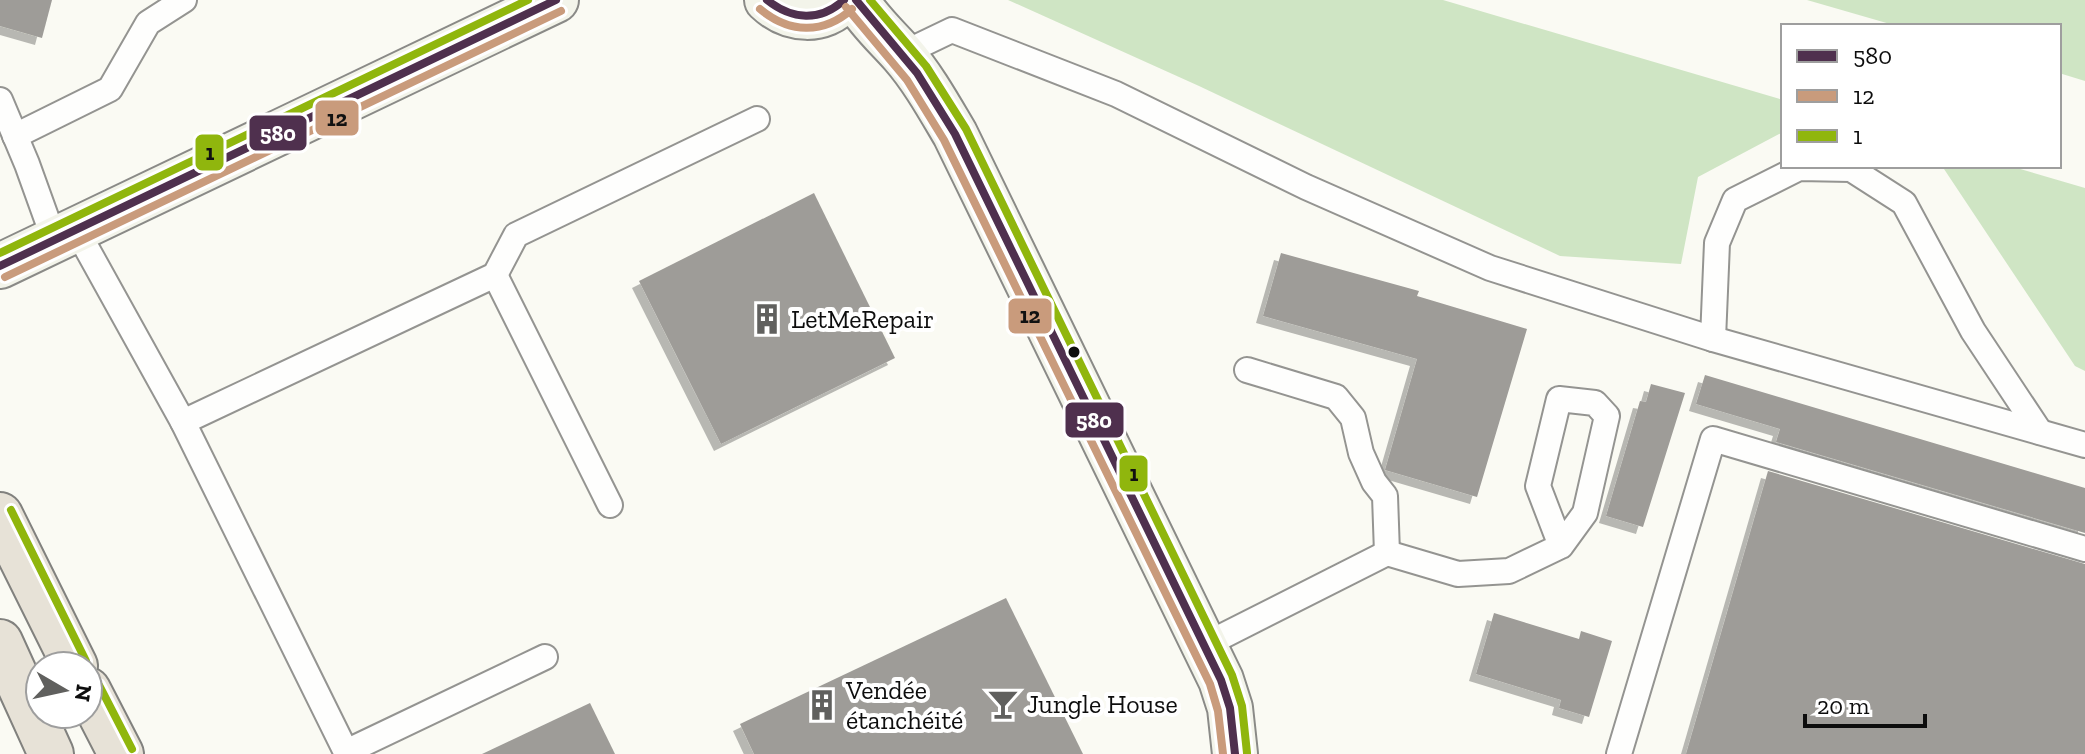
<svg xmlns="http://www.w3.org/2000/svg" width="2085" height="754" font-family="'Zilla Slab',serif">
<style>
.forest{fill:#cfe5c4}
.building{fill:#9e9c98;filter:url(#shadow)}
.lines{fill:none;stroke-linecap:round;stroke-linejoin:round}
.lane-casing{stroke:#949491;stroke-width:28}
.secondary-casing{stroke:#8a8a87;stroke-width:48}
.highway-casing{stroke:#81817e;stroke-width:48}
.lane{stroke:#fefefd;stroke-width:24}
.secondary{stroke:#f3f4ea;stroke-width:44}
.highway{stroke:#e7e2d7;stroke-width:44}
.bus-1-casing{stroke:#fff;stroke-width:14}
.bus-2-casing{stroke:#fff;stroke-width:14}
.bus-3-casing{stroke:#fff;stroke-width:14}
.bus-1{stroke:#4f304e;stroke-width:8}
.bus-2{stroke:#c99b7c;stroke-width:8}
.bus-3{stroke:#90b60d;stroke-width:8}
.bus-dot{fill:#0d0d0d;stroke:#fff;stroke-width:3}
.labels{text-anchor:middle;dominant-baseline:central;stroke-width:8;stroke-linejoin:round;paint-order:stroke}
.poi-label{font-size:26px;fill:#0d0d0d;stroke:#fff;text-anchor:start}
.line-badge{stroke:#fff;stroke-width:3}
.badge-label{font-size:22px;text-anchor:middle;font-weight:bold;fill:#fff}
.pale-badge-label{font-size:22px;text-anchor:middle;font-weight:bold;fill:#111}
</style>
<defs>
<filter id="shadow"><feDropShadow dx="-7" dy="7" stdDeviation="0" flood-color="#0004"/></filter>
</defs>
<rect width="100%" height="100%" fill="#fafaf3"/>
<!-- forest -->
<g class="forest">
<path d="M1008,0H1443L1783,100V132L1698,177L1681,264L1560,256L1199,86Z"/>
<path d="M1807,0H2085V81L2059,73V26H1897Z"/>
<path d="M1935,166H2010L2085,188V371L2075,366L1944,169Z"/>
</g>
<!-- building -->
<g class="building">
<path d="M0,0H52L42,38L0,26Z"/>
<path d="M814,193L895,358L721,444L639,281Z"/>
<path d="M1281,253L1419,291L1417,296L1527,329L1477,497L1385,470L1417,359L1263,316Z"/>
<path d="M1705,375L2085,488V533L1776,442L1780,429L1696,404Z"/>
<path d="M1651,384L1685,393L1643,527L1606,516L1640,401L1646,402Z"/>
<path d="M1768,471L2085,564V754H1686Z"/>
<path d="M1006,598L1083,754H754L740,724Z"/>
<path d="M1494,613L1579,639L1581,631L1612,641L1589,717L1559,708L1561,700L1476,674Z"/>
<path d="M590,703L615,754H482Z"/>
</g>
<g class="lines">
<defs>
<g id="lane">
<path d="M902,54L952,30L1116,94L1306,187L1490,268L1713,339L2085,445"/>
<path d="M0,100L27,164L54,239"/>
<path d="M15,136L110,89L148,23L184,0"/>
<path d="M76,229L183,422L347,754"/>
<path d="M495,275L610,505"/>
<path d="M1713,339L1717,243L1735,200L1799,168L1851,169L1904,203L1973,331L2040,432"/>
<path d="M1247,370L1336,397L1353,418L1361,453L1374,482L1385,496L1387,553"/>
<path d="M183,422L495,275L516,235L757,119"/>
<path d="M1205,645L1387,553L1458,574L1509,571L1561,546L1585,513L1607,416L1595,403L1559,399L1538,486L1561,546"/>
<path d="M346,752L545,657"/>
<path d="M1619,754L1713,439L2085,549"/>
</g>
<g id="secondary">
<path d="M767,0C789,21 823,24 844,0"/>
<path d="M856,0C870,22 885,35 902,54C923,78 939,107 955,134L1221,680L1230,708L1235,754"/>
<path d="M0,266L556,0"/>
</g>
<g id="highway">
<path d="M0,515L75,666"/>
<path d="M0,642L51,754"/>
<path d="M88,690L121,754"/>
</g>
</defs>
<!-- lane casing -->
<use href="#lane" class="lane-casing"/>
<!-- secondary casing -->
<use href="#secondary" class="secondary-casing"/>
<!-- highway casing -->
<use href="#highway" class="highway-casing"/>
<!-- lane -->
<use href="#lane" class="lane"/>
<!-- secondary -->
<use href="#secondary" class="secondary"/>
<!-- highway -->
<use href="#highway" class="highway"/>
<defs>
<g id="bus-1">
<path d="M767,0C792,20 820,22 844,0"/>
<path d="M856,0L917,73L955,134L1221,680L1230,708L1235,754"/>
<path d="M0,266L556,0"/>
</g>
<g id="bus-2">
<path d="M846,7L907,80L944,140L1210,684L1218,711L1223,754"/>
<path d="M760,9C789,33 823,35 852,9"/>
<path d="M5,277L561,11"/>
</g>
<g id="bus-3">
<path d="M870,0L926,66L966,129L1232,675L1242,706L1247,753"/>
<path d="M0,253L528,0"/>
<path d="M11,510L86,661"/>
<path d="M99,685L132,749"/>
</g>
</defs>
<!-- bus-1 casing -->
<use href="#bus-1" class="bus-1-casing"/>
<!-- bus-2 casing -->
<use href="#bus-2" class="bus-2-casing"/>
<!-- bus-3 casing -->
<use href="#bus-3" class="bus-3-casing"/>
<!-- bus-1 -->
<use href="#bus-1" class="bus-1"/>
<!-- bus-2 -->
<use href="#bus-2" class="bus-2"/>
<!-- bus-3 -->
<use href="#bus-3" class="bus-3"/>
</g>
<!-- icons -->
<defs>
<symbol id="building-bare" viewBox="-9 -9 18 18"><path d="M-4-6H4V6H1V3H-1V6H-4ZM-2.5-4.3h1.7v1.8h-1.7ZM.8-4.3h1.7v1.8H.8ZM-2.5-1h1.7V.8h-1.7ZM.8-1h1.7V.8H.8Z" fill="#60605e" stroke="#fff" stroke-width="2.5" paint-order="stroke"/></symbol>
<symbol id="bar-bare" viewBox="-9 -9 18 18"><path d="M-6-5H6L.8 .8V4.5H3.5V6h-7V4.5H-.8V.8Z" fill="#60605e" stroke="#fff" stroke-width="2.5" paint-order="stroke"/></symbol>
</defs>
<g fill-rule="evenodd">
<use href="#building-bare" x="745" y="297" width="44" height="44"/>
<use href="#bar-bare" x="981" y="682" width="44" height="44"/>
<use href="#building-bare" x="800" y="683" width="44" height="44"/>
</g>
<!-- markers -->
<circle class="bus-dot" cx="1074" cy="352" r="7"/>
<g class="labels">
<!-- poi labels -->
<g class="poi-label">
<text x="791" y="319">LetMeRepair</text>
<text x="846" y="690">Vendée<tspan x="846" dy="30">étanchéité</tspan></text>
<text x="1027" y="704">Jungle House</text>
</g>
</g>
<g class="line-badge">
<rect x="314" y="99" width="46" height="38" rx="8" fill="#c99b7c"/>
<rect x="248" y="114" width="60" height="38" rx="8" fill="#4f304e"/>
<rect x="194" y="133" width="31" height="39" rx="8" fill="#90b60d"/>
<rect x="1007" y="297" width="46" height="38" rx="8" fill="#c99b7c"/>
<rect x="1064" y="401" width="61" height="38" rx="8" fill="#4f304e"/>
<rect x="1118" y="454" width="31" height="39" rx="8" fill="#90b60d"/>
</g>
<g class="badge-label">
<text x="278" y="141">580</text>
<text x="1094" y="428">580</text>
</g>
<g class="pale-badge-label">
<text x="337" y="126">12</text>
<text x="210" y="160">1</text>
<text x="1030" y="323">12</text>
<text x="1134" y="481">1</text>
</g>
<!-- legend -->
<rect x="1781" y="24" width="280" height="144" fill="#ffffff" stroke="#9e9e9e" stroke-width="2"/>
<rect x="1797" y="50" width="40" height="12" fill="#4f304e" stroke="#9e9e9e" stroke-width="2"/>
<text x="1853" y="64" font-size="24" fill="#0d0d0d">580</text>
<rect x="1797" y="90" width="40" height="12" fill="#c99b7c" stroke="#9e9e9e" stroke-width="2"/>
<text x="1853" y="104" font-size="24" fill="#0d0d0d">12</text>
<rect x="1797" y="130" width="40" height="12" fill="#90b60d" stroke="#9e9e9e" stroke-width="2"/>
<text x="1853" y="144" font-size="24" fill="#0d0d0d">1</text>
<!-- north arrow -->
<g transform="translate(64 690) rotate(99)"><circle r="38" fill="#ffffff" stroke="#9e9e9e" stroke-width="2"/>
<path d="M0-6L14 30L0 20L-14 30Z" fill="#60605e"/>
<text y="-12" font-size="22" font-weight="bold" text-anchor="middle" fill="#0d0d0d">N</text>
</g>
<!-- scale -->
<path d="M1805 714v12h120v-12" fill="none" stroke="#0d0d0d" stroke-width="4"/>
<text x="1817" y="714" font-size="24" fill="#0d0d0d" stroke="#ffffff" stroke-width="6" paint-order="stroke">20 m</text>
</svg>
